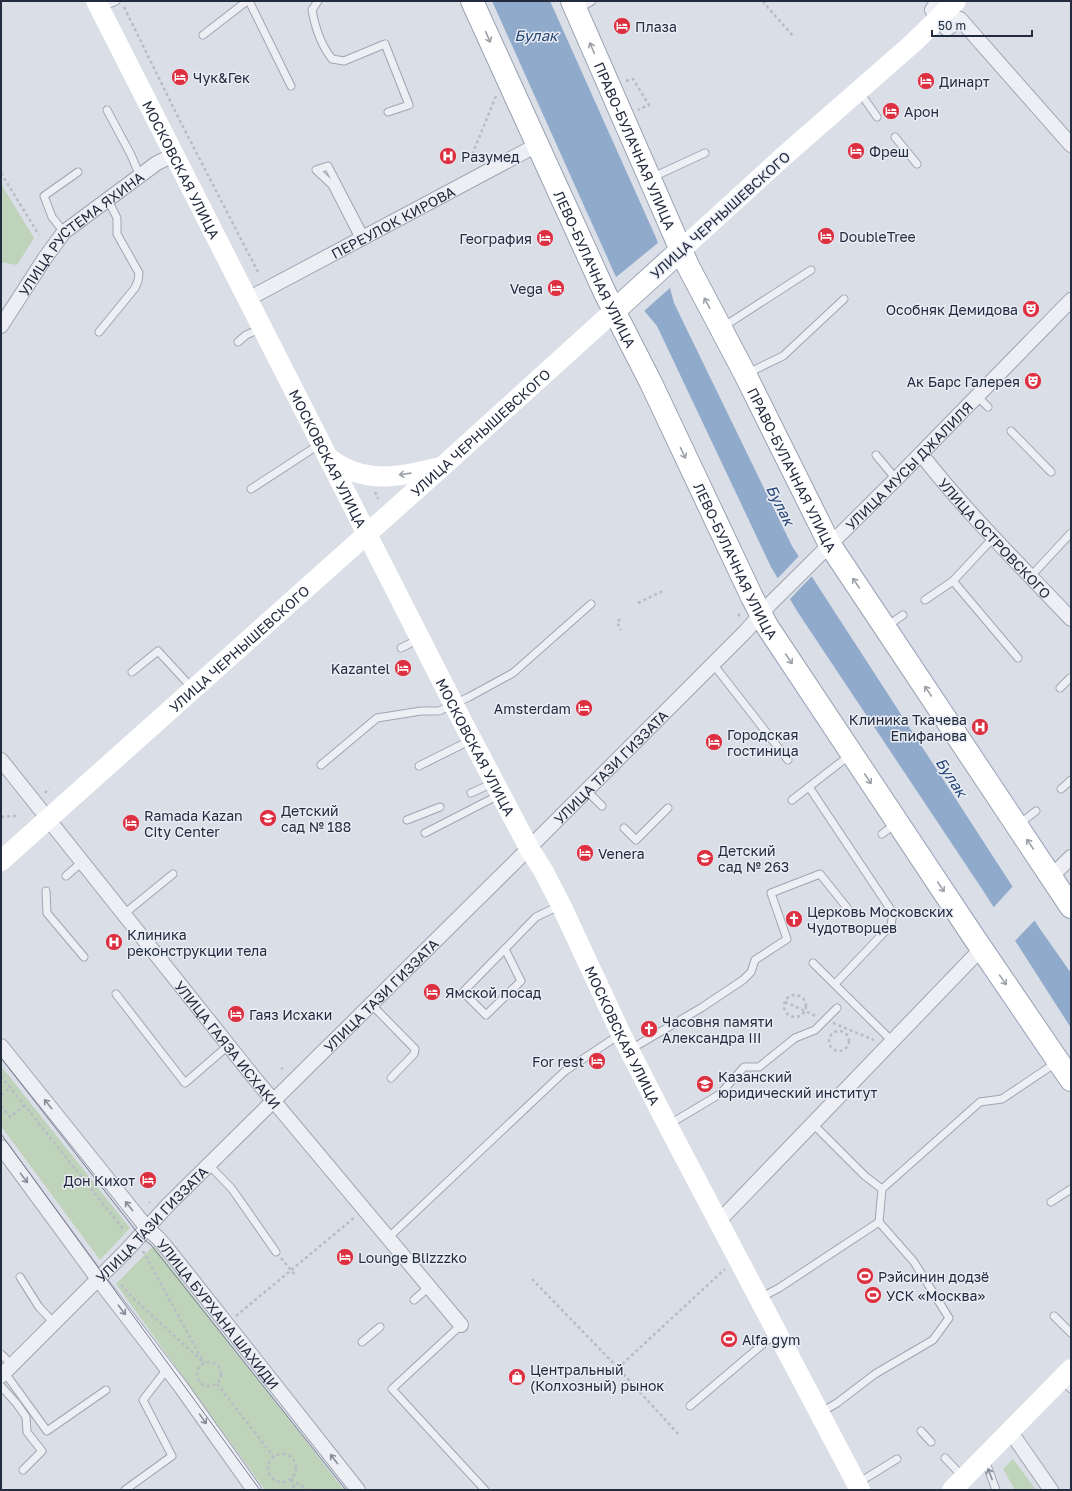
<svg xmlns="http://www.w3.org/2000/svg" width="1072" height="1491" font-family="'Golos Text',sans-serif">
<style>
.green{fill:#bfd2ba}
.water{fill:#90aacb}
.pier{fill:#dadee7}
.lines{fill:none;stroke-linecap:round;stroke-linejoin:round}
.lane-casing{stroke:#9fa5b1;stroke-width:9}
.street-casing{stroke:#9fa5b1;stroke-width:16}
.primary-casing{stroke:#98a2b4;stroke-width:24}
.path{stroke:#b8bcc5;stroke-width:2.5;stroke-dasharray:3 3;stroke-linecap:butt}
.lane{stroke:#edeff5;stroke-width:7}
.street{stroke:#edeff5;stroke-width:14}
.secondary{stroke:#fff;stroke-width:20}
.primary{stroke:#fff;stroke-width:22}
.tram{stroke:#727c92;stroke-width:1}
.oneway{stroke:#9ca0a8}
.oneway2{stroke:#888d9a}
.labels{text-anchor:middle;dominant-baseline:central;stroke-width:3;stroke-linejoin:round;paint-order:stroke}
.poi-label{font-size:14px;fill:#232b3e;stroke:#e9edf5;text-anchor:start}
.street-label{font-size:14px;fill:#232b3e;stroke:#e9edf5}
.water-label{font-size:15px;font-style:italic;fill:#294775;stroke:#e9edf5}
</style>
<rect width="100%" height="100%" fill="#dadee7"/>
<!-- green -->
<g class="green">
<path d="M1,184L34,238L17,265L1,262Z"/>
<path d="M1,1066L130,1228L100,1260L1,1126Z"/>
<path d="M154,1245V1246L344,1490H265L116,1284Z"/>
<path d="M1013,1459L1036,1490H1015L1003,1469Z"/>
</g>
<!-- water -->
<path class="water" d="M492,1H550L657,240L674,303L792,546L1040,929L1071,973V1028L982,889L797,611L771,567L657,326L616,277Z"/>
<!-- pier -->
<g class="pier">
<path d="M659,242L671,287L643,312L615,278Z"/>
<path d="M800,555L813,575L789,600L776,580Z"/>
<path d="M1014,885L1036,919L1013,943L992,909Z"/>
</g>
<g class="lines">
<defs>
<g id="lane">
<path d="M249,1L291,86"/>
<path d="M318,1L312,10C315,27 321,45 332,59L344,61L385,44L409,105L388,112"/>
<path d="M100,8L116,1"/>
<path d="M578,9L592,1"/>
<path d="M203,35L247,1"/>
<path d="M859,91L877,117"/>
<path d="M107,110L131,155L140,176"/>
<path d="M895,137L917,164"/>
<path d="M651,178L705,153"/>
<path d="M64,232L52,217L44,196L78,172"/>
<path d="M360,240L332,185L316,170L328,166L365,237"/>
<path d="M723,327L811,270"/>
<path d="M99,332L135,288L138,281L139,273L117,234V218L108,200"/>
<path d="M238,342L246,335L260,329"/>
<path d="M746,374L783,356L844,299"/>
<path d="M977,396L988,407"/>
<path d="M1011,431L1051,472"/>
<path d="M876,455L896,479"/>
<path d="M251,489L320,444"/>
<path d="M1031,576L1071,533"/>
<path d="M953,581L1018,658"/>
<path d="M925,600L953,581L994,537"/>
<path d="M887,626L903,615"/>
<path d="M401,648L419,639"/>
<path d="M713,664L788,760"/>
<path d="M132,672L158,651L193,689"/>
<path d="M1060,688L1070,678"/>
<path d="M321,765L377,718L421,711H439L469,697L513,673L591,604"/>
<path d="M419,766L471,740"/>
<path d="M809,787L893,913L891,925L835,984"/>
<path d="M1061,789L1071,780"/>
<path d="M586,790L602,806"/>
<path d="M471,793L493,783"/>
<path d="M792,800L850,755"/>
<path d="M407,820L440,807"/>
<path d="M1019,824L1036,811"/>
<path d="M624,828L636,840L668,808"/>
<path d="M425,833L499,795"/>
<path d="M882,834L895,824"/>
<path d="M66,876L82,862"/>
<path d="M46,891L47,913L84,957"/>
<path d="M124,914L173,874"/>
<path d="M505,949L521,981L486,1015L463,992L536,917L561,905"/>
<path d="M813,963L892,1041"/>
<path d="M116,994L185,1083L229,1045"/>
<path d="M371,1004L415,1049L414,1054L391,1078"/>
<path d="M631,1049L701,1008L743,980L751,972L755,960L787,939L771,893L820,874L848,909"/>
<path d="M812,1123L865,1176L882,1189"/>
<path d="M668,1125L720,1094L744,1067H759L795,1038L815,1030L837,1008"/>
<path d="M209,1165L232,1189L276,1252"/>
<path d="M1051,1202L1071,1189"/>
<path d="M388,1238L565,1071L619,1035"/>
<path d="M20,1277L39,1307L54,1323"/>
<path d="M760,1298L779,1288L879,1222"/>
<path d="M414,1300L429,1287"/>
<path d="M1054,1316L1071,1333"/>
<path d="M461,1325L392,1389L485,1490"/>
<path d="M362,1342L380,1327"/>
<path d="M1,1354L12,1365"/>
<path d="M5,1373L47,1431L106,1390"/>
<path d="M1062,1381L1071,1389"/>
<path d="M1,1386L17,1404L26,1417L27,1432L42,1451L23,1470"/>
<path d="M690,1406L776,1333"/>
<path d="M820,1413L837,1403L875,1374L933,1340L949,1318L914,1262L879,1222L882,1189L980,1102L1002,1099L1057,1062"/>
<path d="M921,1431L931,1442"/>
<path d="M945,1458L963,1477"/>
<path d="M985,1460L996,1490"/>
<path d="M858,1483L897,1459"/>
<path d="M125,1490L172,1456L143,1400L167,1369"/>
</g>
<g id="street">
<path d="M938,1L932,10L947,29L960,19L1071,145"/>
<path id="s1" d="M248,299L537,145"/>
<path id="s2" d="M1,326L45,258L64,232L157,163L174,155"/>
<path id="s3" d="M921,454C966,512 1020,565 1071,619"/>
<path id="s4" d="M1,760L256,1080L461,1325"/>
<path d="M1051,877L1071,857"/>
<path id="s5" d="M1,1046L147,1228L158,1238L166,1247L358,1490"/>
<path d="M1,1147L98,1279L181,1387L254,1490"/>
<path d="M719,1221L982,948"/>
<path id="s6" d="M1,1376L126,1251L168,1205L514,863L745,632L770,604L896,479L1071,300"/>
<path d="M1010,1431L1051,1490"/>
</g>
<g id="primary">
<path id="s9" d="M472,1L605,293L651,383L752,597L767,626L973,936L1071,1080"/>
<path id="s10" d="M572,1L688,266L745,374L830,545L1071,907"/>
<path d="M614,311L681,250"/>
</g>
</defs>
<!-- lane casing -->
<use href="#lane" class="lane-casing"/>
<!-- street casing -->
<use href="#street" class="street-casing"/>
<!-- primary casing -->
<use href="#primary" class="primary-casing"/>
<!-- path -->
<g class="path">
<path d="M765,1L764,3L794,37"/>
<path d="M124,7L180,121L258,272"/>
<path d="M626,81L633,79L649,105L638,110"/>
<path d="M470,160L496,96"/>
<path d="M1,173L39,235"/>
<path d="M375,492L378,499"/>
<path d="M638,603L665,590"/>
<path d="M738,614L740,616"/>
<path d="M620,619L617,622L621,630"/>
<path d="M45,793L49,788"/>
<path d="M1,817L11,816H18"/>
<circle cx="795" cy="1006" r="11"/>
<path d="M785,1002L816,1016"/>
<path d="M833,1023L874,1040"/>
<circle cx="839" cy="1041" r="10"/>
<path d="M281,1068L283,1069"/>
<path d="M1,1076L124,1230"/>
<path d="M1,1095L10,1088"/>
<path d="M1,1106L10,1117L25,1105"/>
<path d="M149,1202L150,1203"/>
<path d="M143,1251L204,1363"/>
<path d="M281,1258L295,1275"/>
<path d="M532,1279L618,1368L680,1436"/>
<path d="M121,1285L135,1300L202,1361"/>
<path d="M236,1316L355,1217"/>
<circle cx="209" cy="1374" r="12"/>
<path d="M618,1368L725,1269"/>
<path d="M217,1384L274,1457"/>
<circle cx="282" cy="1468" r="14"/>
<path d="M291,1479L308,1490"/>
<path d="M291,1479L295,1490"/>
</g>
<!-- lane -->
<use href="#lane" class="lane"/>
<!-- street -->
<use href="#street" class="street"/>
<!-- secondary -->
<g class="secondary">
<path id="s7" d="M96,1L461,719L529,848L544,872L561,905L621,1034L668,1126L860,1490"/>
<path d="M681,250L784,156L912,44L956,1"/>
<path d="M329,458C365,486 401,476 441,467"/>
<path id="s8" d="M1,861L443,466L614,311"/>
<path d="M952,1490L1071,1369"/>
</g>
<!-- primary -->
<use href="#primary" class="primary"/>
<!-- tram -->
<g class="tram">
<path d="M1,1058L140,1236L151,1245L346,1490"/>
<path d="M1,1134L260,1490"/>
</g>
</g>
<!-- one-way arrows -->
<defs><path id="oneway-shaft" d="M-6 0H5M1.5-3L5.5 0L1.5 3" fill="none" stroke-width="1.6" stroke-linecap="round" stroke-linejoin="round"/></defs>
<g class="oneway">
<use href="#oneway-shaft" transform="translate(488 37) rotate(66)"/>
<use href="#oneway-shaft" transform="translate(592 48) rotate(-113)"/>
<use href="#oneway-shaft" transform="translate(707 303) rotate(-118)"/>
<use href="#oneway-shaft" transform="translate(683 453) rotate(65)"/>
<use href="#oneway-shaft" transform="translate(405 474) rotate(172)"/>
<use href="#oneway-shaft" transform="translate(856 583) rotate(-124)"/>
<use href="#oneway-shaft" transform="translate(789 659) rotate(56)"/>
<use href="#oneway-shaft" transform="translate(928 691) rotate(-124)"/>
<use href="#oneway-shaft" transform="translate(868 779) rotate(56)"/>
<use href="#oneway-shaft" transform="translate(1030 844) rotate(-124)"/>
<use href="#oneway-shaft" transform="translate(941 887) rotate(56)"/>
<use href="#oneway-shaft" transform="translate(1003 980) rotate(55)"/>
</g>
<g class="oneway2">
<use href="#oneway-shaft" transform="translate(48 1104) rotate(-129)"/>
<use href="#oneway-shaft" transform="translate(24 1178) rotate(53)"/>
<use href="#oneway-shaft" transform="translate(129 1206) rotate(-129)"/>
<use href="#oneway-shaft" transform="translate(122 1310) rotate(53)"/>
<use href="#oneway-shaft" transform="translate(203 1419) rotate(55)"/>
<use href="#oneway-shaft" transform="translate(334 1459) rotate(-128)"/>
<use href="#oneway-shaft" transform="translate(990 1474) rotate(-111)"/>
</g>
<!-- icons -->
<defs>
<symbol id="hotel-disc" viewBox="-11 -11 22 22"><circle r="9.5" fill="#dc2f40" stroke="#e9edf5"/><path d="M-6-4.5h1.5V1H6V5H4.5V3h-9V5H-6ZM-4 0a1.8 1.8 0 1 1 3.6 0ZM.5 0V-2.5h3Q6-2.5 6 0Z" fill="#fff"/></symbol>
<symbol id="hospital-disc" viewBox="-11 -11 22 22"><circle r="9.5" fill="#dc2f40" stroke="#e9edf5"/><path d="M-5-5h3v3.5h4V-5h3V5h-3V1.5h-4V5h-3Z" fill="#fff"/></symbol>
<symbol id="theatre-disc" viewBox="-11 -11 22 22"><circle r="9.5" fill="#dc2f40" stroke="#e9edf5"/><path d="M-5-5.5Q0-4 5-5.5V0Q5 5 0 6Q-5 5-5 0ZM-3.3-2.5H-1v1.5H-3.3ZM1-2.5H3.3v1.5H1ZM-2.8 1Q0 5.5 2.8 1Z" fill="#fff"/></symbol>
<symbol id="school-disc" viewBox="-11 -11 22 22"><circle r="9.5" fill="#dc2f40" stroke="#e9edf5"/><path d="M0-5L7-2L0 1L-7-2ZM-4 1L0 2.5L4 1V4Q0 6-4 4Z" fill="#fff"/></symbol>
<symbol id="church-disc" viewBox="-11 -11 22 22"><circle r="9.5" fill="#dc2f40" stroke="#e9edf5"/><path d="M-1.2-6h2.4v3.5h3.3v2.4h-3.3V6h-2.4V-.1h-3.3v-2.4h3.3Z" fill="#fff"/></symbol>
<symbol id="university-disc" viewBox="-11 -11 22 22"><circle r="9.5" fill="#dc2f40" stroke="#e9edf5"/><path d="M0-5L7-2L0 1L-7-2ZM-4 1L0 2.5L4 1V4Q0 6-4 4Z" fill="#fff"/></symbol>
<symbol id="stadium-disc" viewBox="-11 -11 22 22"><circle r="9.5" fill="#dc2f40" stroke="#e9edf5"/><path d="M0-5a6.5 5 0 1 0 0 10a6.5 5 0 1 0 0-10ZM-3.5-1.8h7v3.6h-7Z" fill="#fff"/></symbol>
<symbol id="shop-disc" viewBox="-11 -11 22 22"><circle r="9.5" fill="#dc2f40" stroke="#e9edf5"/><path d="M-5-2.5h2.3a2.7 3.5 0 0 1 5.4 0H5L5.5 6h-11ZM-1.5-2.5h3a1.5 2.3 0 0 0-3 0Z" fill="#fff"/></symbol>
</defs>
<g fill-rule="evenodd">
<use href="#hotel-disc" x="612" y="16" width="20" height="20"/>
<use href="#hotel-disc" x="170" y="67" width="20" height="20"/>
<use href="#hotel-disc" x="916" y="71" width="20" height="20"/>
<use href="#hotel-disc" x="881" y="101" width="20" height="20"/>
<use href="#hotel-disc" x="846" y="141" width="20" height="20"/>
<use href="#hospital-disc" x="438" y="146" width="20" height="20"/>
<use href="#hotel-disc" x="816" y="226" width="20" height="20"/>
<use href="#hotel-disc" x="535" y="228" width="20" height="20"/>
<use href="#hotel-disc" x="546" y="278" width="20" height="20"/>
<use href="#theatre-disc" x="1021" y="299" width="20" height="20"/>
<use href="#theatre-disc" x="1023" y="371" width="20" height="20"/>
<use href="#hotel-disc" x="393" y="658" width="20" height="20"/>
<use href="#hotel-disc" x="574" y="698" width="20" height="20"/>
<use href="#hospital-disc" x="970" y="717" width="20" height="20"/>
<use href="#hotel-disc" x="704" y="732" width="20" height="20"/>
<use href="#school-disc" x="258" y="808" width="20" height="20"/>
<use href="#hotel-disc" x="121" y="813" width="20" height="20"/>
<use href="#hotel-disc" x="575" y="843" width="20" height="20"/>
<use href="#school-disc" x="695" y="848" width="20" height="20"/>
<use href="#church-disc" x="784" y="909" width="20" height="20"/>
<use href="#hospital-disc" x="104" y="932" width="20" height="20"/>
<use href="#hotel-disc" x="422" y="982" width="20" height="20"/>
<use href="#hotel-disc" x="226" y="1004" width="20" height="20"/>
<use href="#church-disc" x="639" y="1019" width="20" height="20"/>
<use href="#hotel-disc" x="587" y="1051" width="20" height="20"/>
<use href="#university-disc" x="695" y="1074" width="20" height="20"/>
<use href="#hotel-disc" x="138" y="1170" width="20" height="20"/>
<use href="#hotel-disc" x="335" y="1247" width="20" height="20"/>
<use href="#stadium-disc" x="855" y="1266" width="20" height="20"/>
<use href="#stadium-disc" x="863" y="1285" width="20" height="20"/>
<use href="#stadium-disc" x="719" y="1329" width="20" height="20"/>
<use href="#shop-disc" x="507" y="1367" width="20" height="20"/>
</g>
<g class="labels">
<!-- poi labels -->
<g class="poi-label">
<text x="635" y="26">Плаза</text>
<text x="193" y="77">Чук&amp;Гек</text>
<text x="939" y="81">Динарт</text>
<text x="904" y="111">Арон</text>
<text x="869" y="151">Фреш</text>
<text x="461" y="156">Разумед</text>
<text x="839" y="236">DoubleTree</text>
<text x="532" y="238" text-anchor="end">География</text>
<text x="543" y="288" text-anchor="end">Vega</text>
<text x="1018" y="309" text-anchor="end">Особняк Демидова</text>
<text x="1020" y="381" text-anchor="end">Ак Барс Галерея</text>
<text x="390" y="668" text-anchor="end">Kazantel</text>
<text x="571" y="708" text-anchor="end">Amsterdam</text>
<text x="967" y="719" text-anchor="end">Клиника Ткачева<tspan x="967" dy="16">Епифанова</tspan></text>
<text x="727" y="734">Городская<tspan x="727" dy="16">гостиница</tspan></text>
<text x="281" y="810">Детский<tspan x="281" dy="16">сад № 188</tspan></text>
<text x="144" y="815">Ramada Kazan<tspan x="144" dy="16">City Center</tspan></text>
<text x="718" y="850">Детский<tspan x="718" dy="16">сад № 263</tspan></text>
<text x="598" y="853">Venera</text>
<text x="807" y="911">Церковь Московских<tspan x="807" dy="16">Чудотворцев</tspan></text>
<text x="127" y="934">Клиника<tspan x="127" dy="16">реконструкции тела</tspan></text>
<text x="445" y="992">Ямской посад</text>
<text x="249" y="1014">Гаяз Исхаки</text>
<text x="662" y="1021">Часовня памяти<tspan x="662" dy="16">Александра III</tspan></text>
<text x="584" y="1061" text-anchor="end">For rest</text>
<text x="718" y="1076">Казанский<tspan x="718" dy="16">юридический институт</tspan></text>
<text x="135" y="1180" text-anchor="end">Дон Кихот</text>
<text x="358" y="1257">Lounge Blizzzko</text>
<text x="878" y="1276">Рэйсинин додзё</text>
<text x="886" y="1295">УСК «Москва»</text>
<text x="742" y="1339">Alfa gym</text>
<text x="530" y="1369">Центральный<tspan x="530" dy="16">(Колхозный) рынок</tspan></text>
</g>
<!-- street labels -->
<g class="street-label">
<text stroke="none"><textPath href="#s10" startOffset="158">ПРАВО-БУЛАЧНАЯ УЛИЦА</textPath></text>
<text stroke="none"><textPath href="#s7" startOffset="189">МОСКОВСКАЯ УЛИЦА</textPath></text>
<text transform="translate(720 215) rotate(-42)">УЛИЦА ЧЕРНЫШЕВСКОГО</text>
<text stroke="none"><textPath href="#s1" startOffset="164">ПЕРЕУЛОК КИРОВА</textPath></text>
<text stroke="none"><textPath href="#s2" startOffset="124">УЛИЦА РУСТЕМА ЯХИНА</textPath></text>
<text stroke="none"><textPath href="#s9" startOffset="295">ЛЕВО-БУЛАЧНАЯ УЛИЦА</textPath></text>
<text stroke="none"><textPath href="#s8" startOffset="643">УЛИЦА ЧЕРНЫШЕВСКОГО</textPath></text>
<text stroke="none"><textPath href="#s7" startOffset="513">МОСКОВСКАЯ УЛИЦА</textPath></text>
<text stroke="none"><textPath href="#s6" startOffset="1286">УЛИЦА МУСЫ ДЖАЛИЛЯ</textPath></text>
<text stroke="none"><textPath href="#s10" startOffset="518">ПРАВО-БУЛАЧНАЯ УЛИЦА</textPath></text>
<text stroke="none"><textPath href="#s3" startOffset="112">УЛИЦА ОСТРОВСКОГО</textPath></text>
<text stroke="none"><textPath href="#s9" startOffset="619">ЛЕВО-БУЛАЧНАЯ УЛИЦА</textPath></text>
<text stroke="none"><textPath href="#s8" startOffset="319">УЛИЦА ЧЕРНЫШЕВСКОГО</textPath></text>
<text stroke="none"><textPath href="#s7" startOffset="837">МОСКОВСКАЯ УЛИЦА</textPath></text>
<text stroke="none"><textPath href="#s6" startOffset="862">УЛИЦА ТАЗИ ГИЗЗАТА</textPath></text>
<text stroke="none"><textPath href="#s6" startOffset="538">УЛИЦА ТАЗИ ГИЗЗАТА</textPath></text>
<text stroke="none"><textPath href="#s7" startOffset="1161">МОСКОВСКАЯ УЛИЦА</textPath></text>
<text stroke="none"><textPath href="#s4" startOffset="364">УЛИЦА ГАЯЗА ИСХАКИ</textPath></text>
<text stroke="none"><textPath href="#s6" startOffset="214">УЛИЦА ТАЗИ ГИЗЗАТА</textPath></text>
<text stroke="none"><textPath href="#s5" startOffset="345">УЛИЦА БУРХАНА ШАХИДИ</textPath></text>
</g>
<!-- water labels -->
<g class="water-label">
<text x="536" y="35">Булак</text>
<text transform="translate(781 505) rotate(63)">Булак</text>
<text transform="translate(952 777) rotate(57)">Булак</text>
</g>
</g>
<!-- border -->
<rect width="1072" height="1491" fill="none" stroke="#232b3e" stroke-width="4"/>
<!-- scale -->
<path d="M932 30v6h100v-6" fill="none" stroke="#232b3e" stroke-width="2"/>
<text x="938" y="30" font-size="12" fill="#232b3e" stroke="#e9edf5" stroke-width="3" paint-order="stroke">50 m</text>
</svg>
